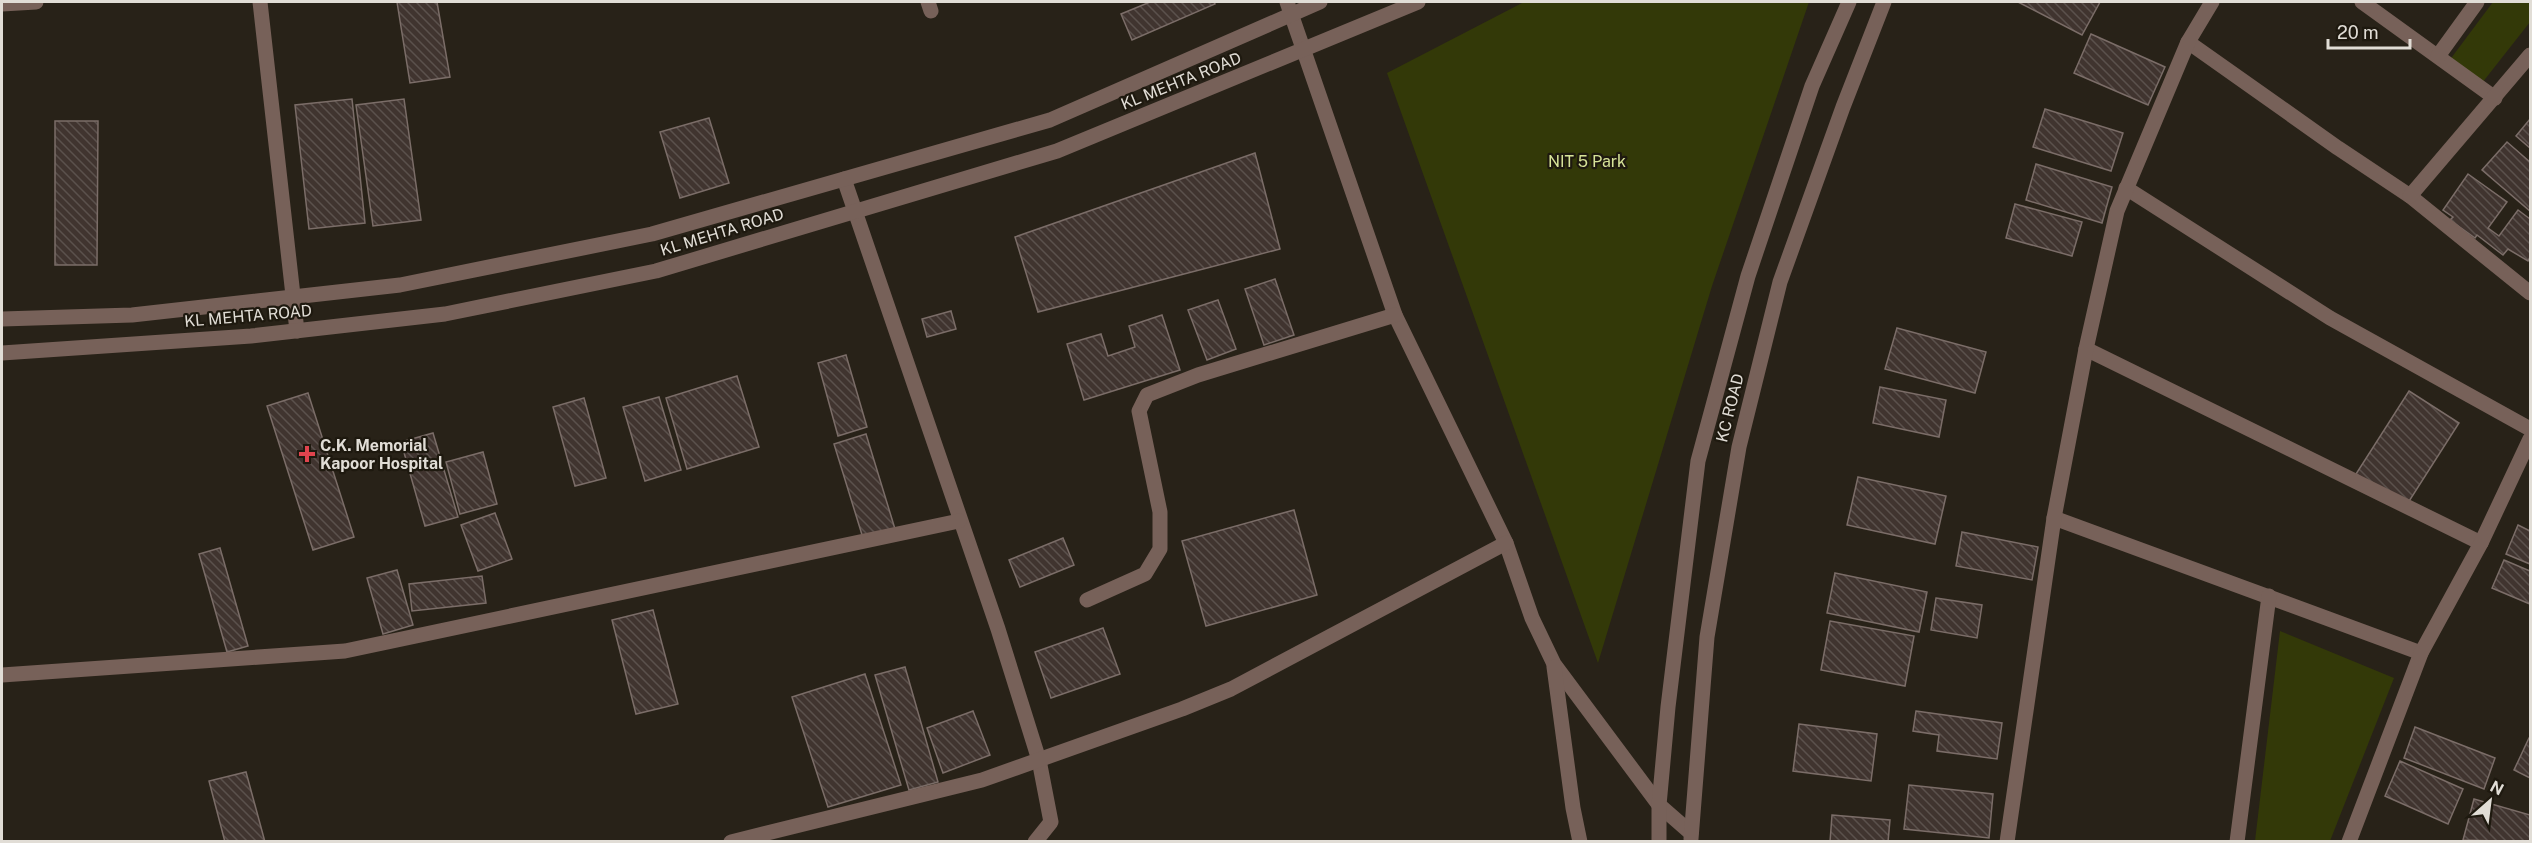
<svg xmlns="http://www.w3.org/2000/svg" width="2532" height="843" font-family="'Public Sans',sans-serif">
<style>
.park{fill:#333908}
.building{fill:url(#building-back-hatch);stroke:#7b6d68;stroke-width:1.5}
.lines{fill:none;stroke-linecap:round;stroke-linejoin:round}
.minor{stroke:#776159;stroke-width:15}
.health-dot{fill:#e0444e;stroke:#1e190f;stroke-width:2}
.labels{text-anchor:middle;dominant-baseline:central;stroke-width:4.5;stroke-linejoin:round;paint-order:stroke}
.street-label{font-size:16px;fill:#e1ddd6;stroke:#1e190f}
.park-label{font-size:16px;fill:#d7e398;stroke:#1e190f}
.poi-label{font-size:16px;font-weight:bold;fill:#e1ddd6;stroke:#1e190f;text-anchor:start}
</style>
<defs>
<pattern id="building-back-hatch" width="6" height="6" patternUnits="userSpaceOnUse" patternTransform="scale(1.5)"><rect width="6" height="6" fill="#40342f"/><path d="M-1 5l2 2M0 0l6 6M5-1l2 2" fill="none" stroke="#5b514c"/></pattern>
</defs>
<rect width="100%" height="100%" fill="#282218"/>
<!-- park -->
<g class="park">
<path d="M1524,2H1809L1712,286L1598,663L1387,73Z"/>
<path d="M2493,2H2530V22L2482,83L2449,61Z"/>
<path d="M2280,631L2394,678L2330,841H2255Z"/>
</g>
<!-- building -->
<g class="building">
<path d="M397,2H437L450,77L410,83Z"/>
<path d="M1150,2H1214L1215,4L1132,40L1121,14Z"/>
<path d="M2018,2H2100L2082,35Z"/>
<path d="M2091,34L2165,67L2148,105L2074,73Z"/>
<path d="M352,99L365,223L309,229L295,105Z"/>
<path d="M404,99L421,220L373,226L356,105Z"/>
<path d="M2045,109L2123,133L2111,171L2033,147Z"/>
<path d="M709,118L729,183L680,198L660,132Z"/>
<path d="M2530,119V148L2516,136Z"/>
<path d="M55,121H98L97,265H55Z"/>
<path d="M2507,142L2530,162V211L2482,170Z"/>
<path d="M1255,153L1280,249L1038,312L1015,237Z"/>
<path d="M2036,164L2112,187L2102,223L2026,200Z"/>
<path d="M2468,174L2507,202L2488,228L2499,236L2518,210L2530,219V257L2528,261L2508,249L2503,255L2477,235L2475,238L2450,220L2453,217L2443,210Z"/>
<path d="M2015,204L2082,222L2072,256L2006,238Z"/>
<path d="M1275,279L1294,335L1264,345L1245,289Z"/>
<path d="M1218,300L1236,349L1207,360L1188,310Z"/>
<path d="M951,311L956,329L927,337L922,319Z"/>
<path d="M1162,315L1180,370L1084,400L1067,344L1101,334L1108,356L1135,347L1129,326Z"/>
<path d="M1897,328L1986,352L1975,393L1885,369Z"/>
<path d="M846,355L867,427L838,436L818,363Z"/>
<path d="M737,376L759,447L687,469L666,398Z"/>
<path d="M1880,387L1946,400L1939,437L1873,423Z"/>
<path d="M2409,391L2459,423L2406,506L2356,474Z"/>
<path d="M308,393L354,537L313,550L267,406Z"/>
<path d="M659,397L681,470L645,481L623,407Z"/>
<path d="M584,398L606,478L575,486L553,407Z"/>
<path d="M433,433L458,517L425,526L401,442Z"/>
<path d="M866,434L895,529L863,538L834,444Z"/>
<path d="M483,452L497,504L460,514L446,462Z"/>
<path d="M1858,477L1946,496L1935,544L1847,525Z"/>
<path d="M1294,510L1317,595L1206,626L1182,541Z"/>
<path d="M495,513L512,559L478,571L461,525Z"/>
<path d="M2518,525L2530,531V564L2506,554Z"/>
<path d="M1962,532L2038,547L2032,580L1956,566Z"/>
<path d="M1063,538L1074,565L1020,587L1009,560Z"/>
<path d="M220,548L248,646L227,652L199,554Z"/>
<path d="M2504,560L2530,571V604L2492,588Z"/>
<path d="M397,570L413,625L383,634L367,578Z"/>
<path d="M1835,573L1927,592L1919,632L1827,613Z"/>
<path d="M482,576L486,603L412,611L409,584Z"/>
<path d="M1936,598L1982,605L1977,638L1931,630Z"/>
<path d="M653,610L678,704L636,714L612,620Z"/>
<path d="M1830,621L1914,636L1905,686L1821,670Z"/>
<path d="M1103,628L1120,674L1051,698L1035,652Z"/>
<path d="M905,667L938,782L909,790L875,675Z"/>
<path d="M865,674L901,785L828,807L792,697Z"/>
<path d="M973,711L990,755L943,773L927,728Z"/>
<path d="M1916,711L2002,723L1997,759L1937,751L1939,735L1913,731Z"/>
<path d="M1799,724L1877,734L1871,781L1793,771Z"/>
<path d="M2415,727L2495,758L2484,789L2404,758Z"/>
<path d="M2529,738H2530V778L2514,770Z"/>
<path d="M2400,761L2463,789L2448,824L2385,796Z"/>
<path d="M246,772L265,842H225L209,781Z"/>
<path d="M1909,785L1993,794L1989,838L1904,829Z"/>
<path d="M2474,799L2530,815V842L2463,840Z"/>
<path d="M1832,815L1890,820L1888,842H1830Z"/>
</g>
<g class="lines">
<!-- minor -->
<g class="minor">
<path d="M260,2L297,331"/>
<path d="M928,2L931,11"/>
<path d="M1287,2L1395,315L1506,543L1532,618L1554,664L1659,805L1691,833"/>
<path d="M2362,2L2495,98"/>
<path d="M2,4L36,2"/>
<path d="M2188,42L2338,148L2410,196L2530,293"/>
<path d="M2438,56L2477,2"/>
<path d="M844,179L998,629L1039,760L1051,822L1035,842"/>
<path d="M2126,188L2330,318L2530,429"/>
<path d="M2410,196L2530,55"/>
<path d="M2,319L132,315L400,285L652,234L1050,120L1320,2"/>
<path d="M2086,349L2481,543"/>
<path d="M2,353L251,336L445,314L656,271L1057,151L1418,2"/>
<path d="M2054,518L2421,653"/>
<path d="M1087,600L1145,574L1160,549V512L1139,411L1147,395L1198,375L1395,315"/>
<path d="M1554,667L1573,808L1580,842"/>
<path d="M2,675L345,651L959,521"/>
<path d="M1691,839L1707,637L1739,447L1780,282L1843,107L1884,2"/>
<path d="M731,842L982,780L1182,709L1231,689L1506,543"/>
<path d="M1659,842V805L1668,707L1698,461L1748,276L1812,86L1849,2"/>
<path d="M2007,842L2054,518L2086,349L2117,211L2188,42L2212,2"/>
<path d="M2237,842L2269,596"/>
<path d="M2349,842L2421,653L2481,543L2530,439"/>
</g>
</g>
<!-- markers -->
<path class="health-dot" d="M304 445h6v6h6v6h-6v6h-6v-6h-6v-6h6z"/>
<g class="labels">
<!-- street labels -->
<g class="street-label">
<text transform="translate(1181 81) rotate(-22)">KL MEHTA ROAD</text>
<text transform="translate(722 232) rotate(-17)">KL MEHTA ROAD</text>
<text transform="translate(248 316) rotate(-5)">KL MEHTA ROAD</text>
<text transform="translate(1730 408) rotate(-76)">KC ROAD</text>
</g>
<!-- park labels -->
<g class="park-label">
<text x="1587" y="161">NIT 5 Park</text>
</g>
<!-- poi labels -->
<g class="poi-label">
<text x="320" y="445">C.K. Memorial<tspan x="320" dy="18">Kapoor Hospital</tspan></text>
</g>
</g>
<!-- border -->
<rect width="2532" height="843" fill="none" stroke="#e1ddd6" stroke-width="6"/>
<!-- north arrow -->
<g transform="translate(2490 801) rotate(28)" stroke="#1e190f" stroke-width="4.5" paint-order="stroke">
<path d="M0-4.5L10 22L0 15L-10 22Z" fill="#e1ddd6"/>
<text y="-9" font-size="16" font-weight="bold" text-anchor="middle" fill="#e1ddd6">N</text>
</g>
<!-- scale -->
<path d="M2328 39v9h82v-9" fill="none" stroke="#e1ddd6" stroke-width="3"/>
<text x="2337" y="39" font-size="18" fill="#e1ddd6" stroke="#1e190f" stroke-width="4.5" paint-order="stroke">20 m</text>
</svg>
